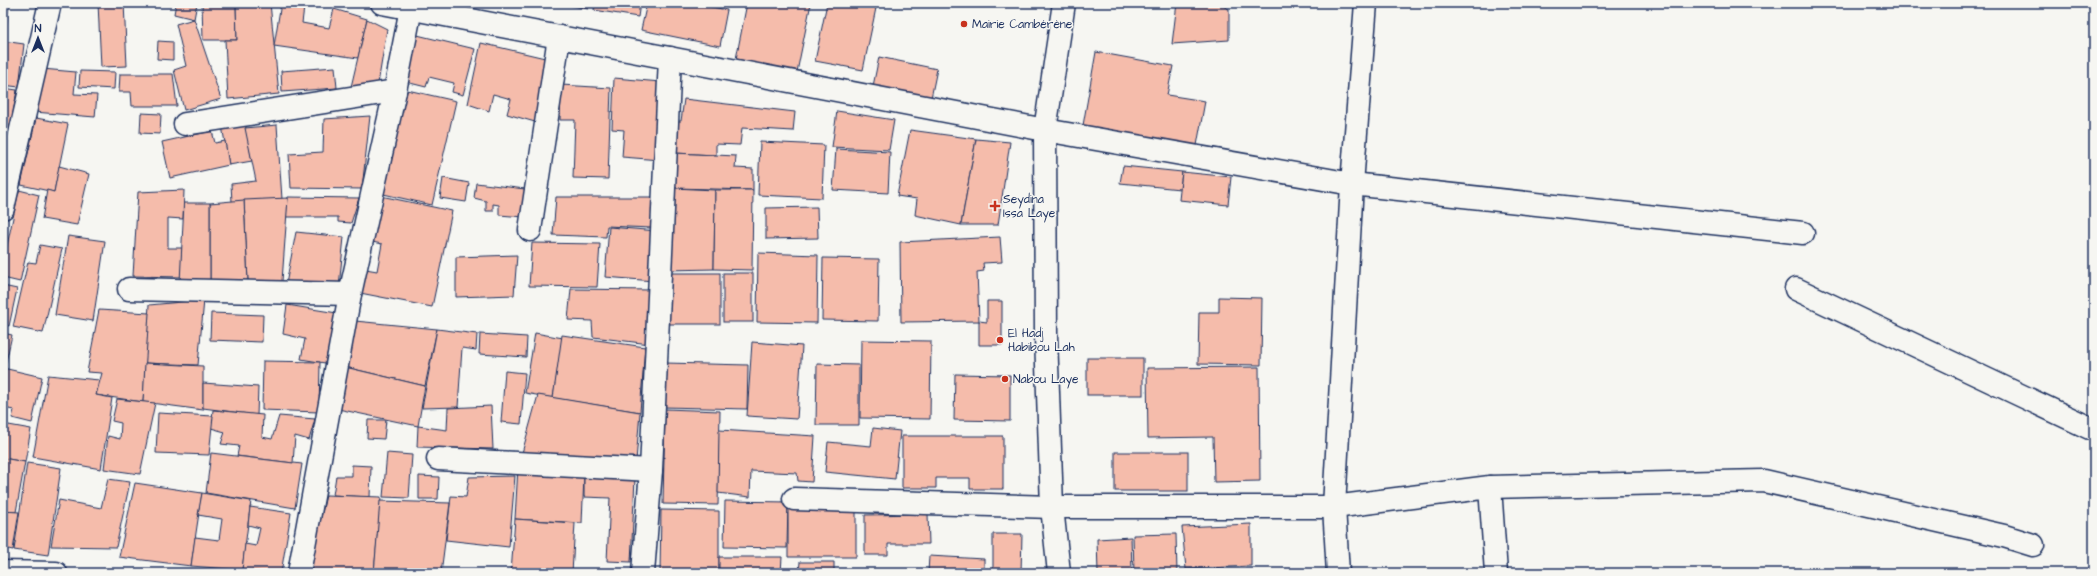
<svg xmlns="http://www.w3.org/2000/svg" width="2097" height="576" font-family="'Architects Daughter',sans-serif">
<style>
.building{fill:#f5bcab;stroke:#1b2f5e}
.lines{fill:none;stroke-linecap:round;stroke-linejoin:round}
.minor-casing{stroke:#1b2f5e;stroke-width:25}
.major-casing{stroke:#1b2f5e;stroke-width:25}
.minor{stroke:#f6f6f2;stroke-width:22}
.major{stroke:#f6f6f2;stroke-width:22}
.poi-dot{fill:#c8321e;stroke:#f6f6f2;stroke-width:1.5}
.labels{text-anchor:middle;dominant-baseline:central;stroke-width:3;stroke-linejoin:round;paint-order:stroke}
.poi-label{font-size:12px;fill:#1b2f5e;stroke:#f6f6f2;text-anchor:start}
</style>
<rect width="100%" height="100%" fill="#f6f6f2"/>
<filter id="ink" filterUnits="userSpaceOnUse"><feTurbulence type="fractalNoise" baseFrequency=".025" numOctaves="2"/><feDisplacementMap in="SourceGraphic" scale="8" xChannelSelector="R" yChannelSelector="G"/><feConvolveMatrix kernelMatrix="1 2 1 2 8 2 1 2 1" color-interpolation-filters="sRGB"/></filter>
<g filter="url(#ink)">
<!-- building -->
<g class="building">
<path d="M3,3H9L5,37H3Z"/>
<path d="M98,3H124L127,66L101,67Z"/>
<path d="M176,3H197L194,19L174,14Z"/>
<path d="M202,3H236L237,40H203Z"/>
<path d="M236,3H270L279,94L228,99L225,40H237Z"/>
<path d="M281,3L304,7L302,23L329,28L334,9L367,19L358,58L274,46Z"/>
<path d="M559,3H589L588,9Z"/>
<path d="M595,3H640L638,17L594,10Z"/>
<path d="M647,3H692L727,10L720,46L641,30Z"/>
<path d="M747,3H811L797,72L736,59Z"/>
<path d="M827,3H849L876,8L863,70L815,61Z"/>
<path d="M1177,3H1217L1229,9V40L1172,44Z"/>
<path d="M194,19L221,99L184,110L174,70L186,66L176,24Z"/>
<path d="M367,19L387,29L377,90L351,87Z"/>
<path d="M413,34L475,49L463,95L452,92L454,83L429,77L426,87L402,81Z"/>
<path d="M3,41L24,44L19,87L3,85Z"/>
<path d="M158,41L173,42V60L157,59Z"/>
<path d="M481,43L545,58L535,122L507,114L511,99L493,94L489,111L468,104Z"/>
<path d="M1096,52L1173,66L1167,95L1205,101L1196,151L1082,131Z"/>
<path d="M879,57L937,69L930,103L872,91Z"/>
<path d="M335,67L337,88L282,92L281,71Z"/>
<path d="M42,69L76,72L74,94L97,95L95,117L34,112Z"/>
<path d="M80,71L115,72L114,89L79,87Z"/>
<path d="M120,74H173L177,106H132L131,92H119Z"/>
<path d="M614,78L661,82L660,160L622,157L624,130L612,129Z"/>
<path d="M561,85L611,88L608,179L573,178L575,120H560Z"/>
<path d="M3,88L17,90L10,132L3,131Z"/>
<path d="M403,89L456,101L432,205L379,193Z"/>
<path d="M684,99L795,112L793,131L742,128L740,145L716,144V155L674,153V121H681Z"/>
<path d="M837,111L894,120L889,150L832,147Z"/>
<path d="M141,113L161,114L160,134L140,133Z"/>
<path d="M370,116L362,189L291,188L289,154L323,152L324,119Z"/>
<path d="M36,118L68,124L54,192L21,185Z"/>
<path d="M245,122L252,161L229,165L222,126Z"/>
<path d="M277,125L282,199L232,202L231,184L256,181L245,128Z"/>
<path d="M910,130L976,139L961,225L915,215L917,199L897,196Z"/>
<path d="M212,131L215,143L225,141L229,165L170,178L162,142Z"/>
<path d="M976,139L1010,142L998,225H961Z"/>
<path d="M760,142L824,145L822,198L758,195Z"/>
<path d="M836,149L890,152L888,193L833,190Z"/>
<path d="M674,153L736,156L735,168L753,169V190L674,188Z"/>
<path d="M59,166L89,174L77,225L42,219L47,190L54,192Z"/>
<path d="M1123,166L1182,172L1180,189L1120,183Z"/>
<path d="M1182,172L1231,177L1228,205L1179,200Z"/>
<path d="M443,178L469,183L466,202L440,198Z"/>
<path d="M476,183L525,189L524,217L499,215V205L493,204V211H486V201L474,198Z"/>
<path d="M674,188L715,190L714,269L668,270Z"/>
<path d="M19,190L39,195L20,282L3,278V264Z"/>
<path d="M184,190L183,219L168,218V248H182L181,277L133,276L138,192Z"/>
<path d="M715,190H753L752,270L714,269Z"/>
<path d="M376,195L452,211L432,307L355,292L360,268L377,271L382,244L367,241Z"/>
<path d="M288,197L359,198L351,223L338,222V217H286Z"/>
<path d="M556,197H653L651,228L607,226L606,237L553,235Z"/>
<path d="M288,198L282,281L248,282L244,200Z"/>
<path d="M244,200L248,282H210V203Z"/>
<path d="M184,203H210V282H180Z"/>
<path d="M817,207L818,238L766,239V208Z"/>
<path d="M609,227L658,231L654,281L605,277Z"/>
<path d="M296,232L344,237L339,287L286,284Z"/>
<path d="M68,236L105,241L93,321L55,315Z"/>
<path d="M1000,237L1002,262L983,263L984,271L977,272L979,321L901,322L900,242Z"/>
<path d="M532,243L600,244L597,287L529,286Z"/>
<path d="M40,245L62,249L43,333L13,327L28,262L36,263Z"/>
<path d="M758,253L818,255L817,323L757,322Z"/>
<path d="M517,255L514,295L456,297V257Z"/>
<path d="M823,258L879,259L878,321L822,320Z"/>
<rect x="669" y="273" width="51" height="51"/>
<rect x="723" y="273" width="30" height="49"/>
<path d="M3,286L17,289L9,326L3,324Z"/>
<path d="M571,289L651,290L650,344L593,337L592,321L568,320Z"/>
<path d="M1219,297L1262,298L1261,365L1198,364L1199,312H1219Z"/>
<path d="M204,300L198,365L145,363L149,305Z"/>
<path d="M987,301H1002V345H979V321L987,322Z"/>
<path d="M287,305L337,313L325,363L301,359L305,339L283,334Z"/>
<path d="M99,310L149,313L143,402L96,395L102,373L87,372Z"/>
<path d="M211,313L263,315L262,342L210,340Z"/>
<path d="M355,321L437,329L425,386L345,367Z"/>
<path d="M437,329L477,334L476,350L462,348L458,407L422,408Z"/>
<path d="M3,333L12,335L6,362H3Z"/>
<path d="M535,333L563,338L553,398L525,393Z"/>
<path d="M480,334L527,337L526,357L479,354Z"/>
<path d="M562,335L645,347L640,412L553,398Z"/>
<path d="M861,340L931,341L930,419L860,418Z"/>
<path d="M752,342L802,346L797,419L747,416Z"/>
<rect x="1087" y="358" width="56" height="37"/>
<path d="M263,361L320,362L319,412L262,410Z"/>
<path d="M145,363L203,366V410L143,402Z"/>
<path d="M665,363L748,365L747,409L664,407Z"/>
<path d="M817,364L859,365V425H816Z"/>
<path d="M345,367L425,386L418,426L338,409Z"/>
<path d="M1259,367L1260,481L1214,482L1213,437L1148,438L1147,368Z"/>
<path d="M3,368L42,377L32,423L12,418L14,410L3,408Z"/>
<path d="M505,371L525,373L521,424L501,422Z"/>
<path d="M955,374L1010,375V421L954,420Z"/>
<path d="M48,375L99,380L96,395L112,398L101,469L33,457Z"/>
<path d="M203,383L258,387L257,415L203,408Z"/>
<path d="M538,395L640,412L636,461L522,453Z"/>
<path d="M117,399L155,403L140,474L104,469L108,436L120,439L121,423L112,421Z"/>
<path d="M491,406L493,449L417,447L418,426L447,430L448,408Z"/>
<path d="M665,409L720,411L718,505L663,504Z"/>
<path d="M213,410L263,415L262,437L272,439L279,416L315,419L309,440L295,436L293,463L237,456L239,446L221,444L225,432L211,428Z"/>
<path d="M158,413L213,416L209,455L156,453Z"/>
<path d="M368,420H386L384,439L367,438Z"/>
<path d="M3,424L31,429L25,462L3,458Z"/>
<path d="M873,428L900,431L895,479L825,472L828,442L871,446Z"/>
<path d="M719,430L815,436L812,482L798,481L797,473L751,471L750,497L718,493Z"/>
<path d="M902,436H1003V489H970V478H936V488H902Z"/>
<rect x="1115" y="452" width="73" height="39"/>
<path d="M211,453L302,464L295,508L206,493Z"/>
<path d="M387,453L412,455L409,498L383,497Z"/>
<path d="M3,458L25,462L16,512L3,511Z"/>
<path d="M27,463L61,468L48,555L14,550Z"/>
<path d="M352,465L371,466L370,497L333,495L336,476H352Z"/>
<path d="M518,467L584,476L582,523L515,519Z"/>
<path d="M419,476L439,477L438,499H419Z"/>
<path d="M515,476L509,547L446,540L451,496L466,497L469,477Z"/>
<path d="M584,476L635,478L631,562L607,561L610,498L584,497Z"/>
<path d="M108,479L130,482L116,547L51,546L59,500L101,508Z"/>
<path d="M135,483L202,493L191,566L119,557Z"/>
<path d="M202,493L251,501L242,570L191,566L195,537L219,540L222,519L198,515Z"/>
<path d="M326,495L381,497L374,573L309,572Z"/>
<path d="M380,501L450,503L441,573H374Z"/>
<path d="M725,501L788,502L787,548L724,547Z"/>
<path d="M250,507L291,513L281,573L242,570L245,544L256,546L260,528L248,525Z"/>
<path d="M856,508V557H788V509Z"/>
<path d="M661,510L719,511V573H660Z"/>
<path d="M3,511L19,512L13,550L3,548Z"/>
<path d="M928,514L929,544H888V555H865V515Z"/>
<path d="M515,519L575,523L572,573H511Z"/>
<path d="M1251,524V566L1186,569L1182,527Z"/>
<path d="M993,534H1022L1021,573H993Z"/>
<path d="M1176,534L1177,573H1134L1133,535Z"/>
<path d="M1131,537L1132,573H1098L1097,539Z"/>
<path d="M929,556L984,559V573H928Z"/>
<path d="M719,557H782L781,573H719Z"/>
<path d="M800,562H834V573H799Z"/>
<path d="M843,572H888V573Z"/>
</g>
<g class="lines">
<defs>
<g id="minor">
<path d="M382,3L1045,130L1352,184L1803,233"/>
<path d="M185,124L395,91"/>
<path d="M3,208L50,3"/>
<path d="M530,230L559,37"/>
<path d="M129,289L350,294"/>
<path d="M1796,289L2094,430"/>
<path d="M438,459L651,470"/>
<path d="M1490,487L1496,573"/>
<path d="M794,499L1052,507H1334L1490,487L1764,481L2004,536L2033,545"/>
<path d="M3,572L56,573"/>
<path d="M299,573L350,294L395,91L412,3"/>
<path d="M643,573L651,470L670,58"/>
<path d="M1338,573L1334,507L1352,184L1366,3"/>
</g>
<path id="major" d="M1059,573L1052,507L1046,336L1045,130L1064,3"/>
</defs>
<!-- minor casing -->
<use href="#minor" class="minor-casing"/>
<!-- major casing -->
<use href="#major" class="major-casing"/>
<!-- minor -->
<use href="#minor" class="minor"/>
<!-- major -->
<use href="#major" class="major"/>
</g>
</g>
<!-- markers -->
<g class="poi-dot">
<circle cx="964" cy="24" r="4"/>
<path d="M993 200h4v4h4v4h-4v4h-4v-4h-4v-4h4z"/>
<circle cx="1000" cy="340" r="4"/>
<circle cx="1005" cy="379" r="4"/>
</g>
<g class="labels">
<!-- poi labels -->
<g class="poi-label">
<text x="972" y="24">Mairie Cambérène</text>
<text x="1003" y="199">Seydina<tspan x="1003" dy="14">Issa Laye</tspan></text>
<text x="1008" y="333">El Hadj<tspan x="1008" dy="14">Habibou Lah</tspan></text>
<text x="1013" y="379">Nabou Laye</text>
</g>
</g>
<!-- margin -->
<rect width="2097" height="576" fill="none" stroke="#f6f6f2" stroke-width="16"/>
<rect x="8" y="8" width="2081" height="560" fill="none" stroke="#1b2f5e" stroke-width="1.5" filter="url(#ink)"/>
<!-- north arrow -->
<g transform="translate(38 38)" stroke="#f6f6f2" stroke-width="3" paint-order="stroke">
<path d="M0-3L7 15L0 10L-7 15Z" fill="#1b2f5e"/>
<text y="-6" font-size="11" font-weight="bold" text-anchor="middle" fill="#1b2f5e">N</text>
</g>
</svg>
